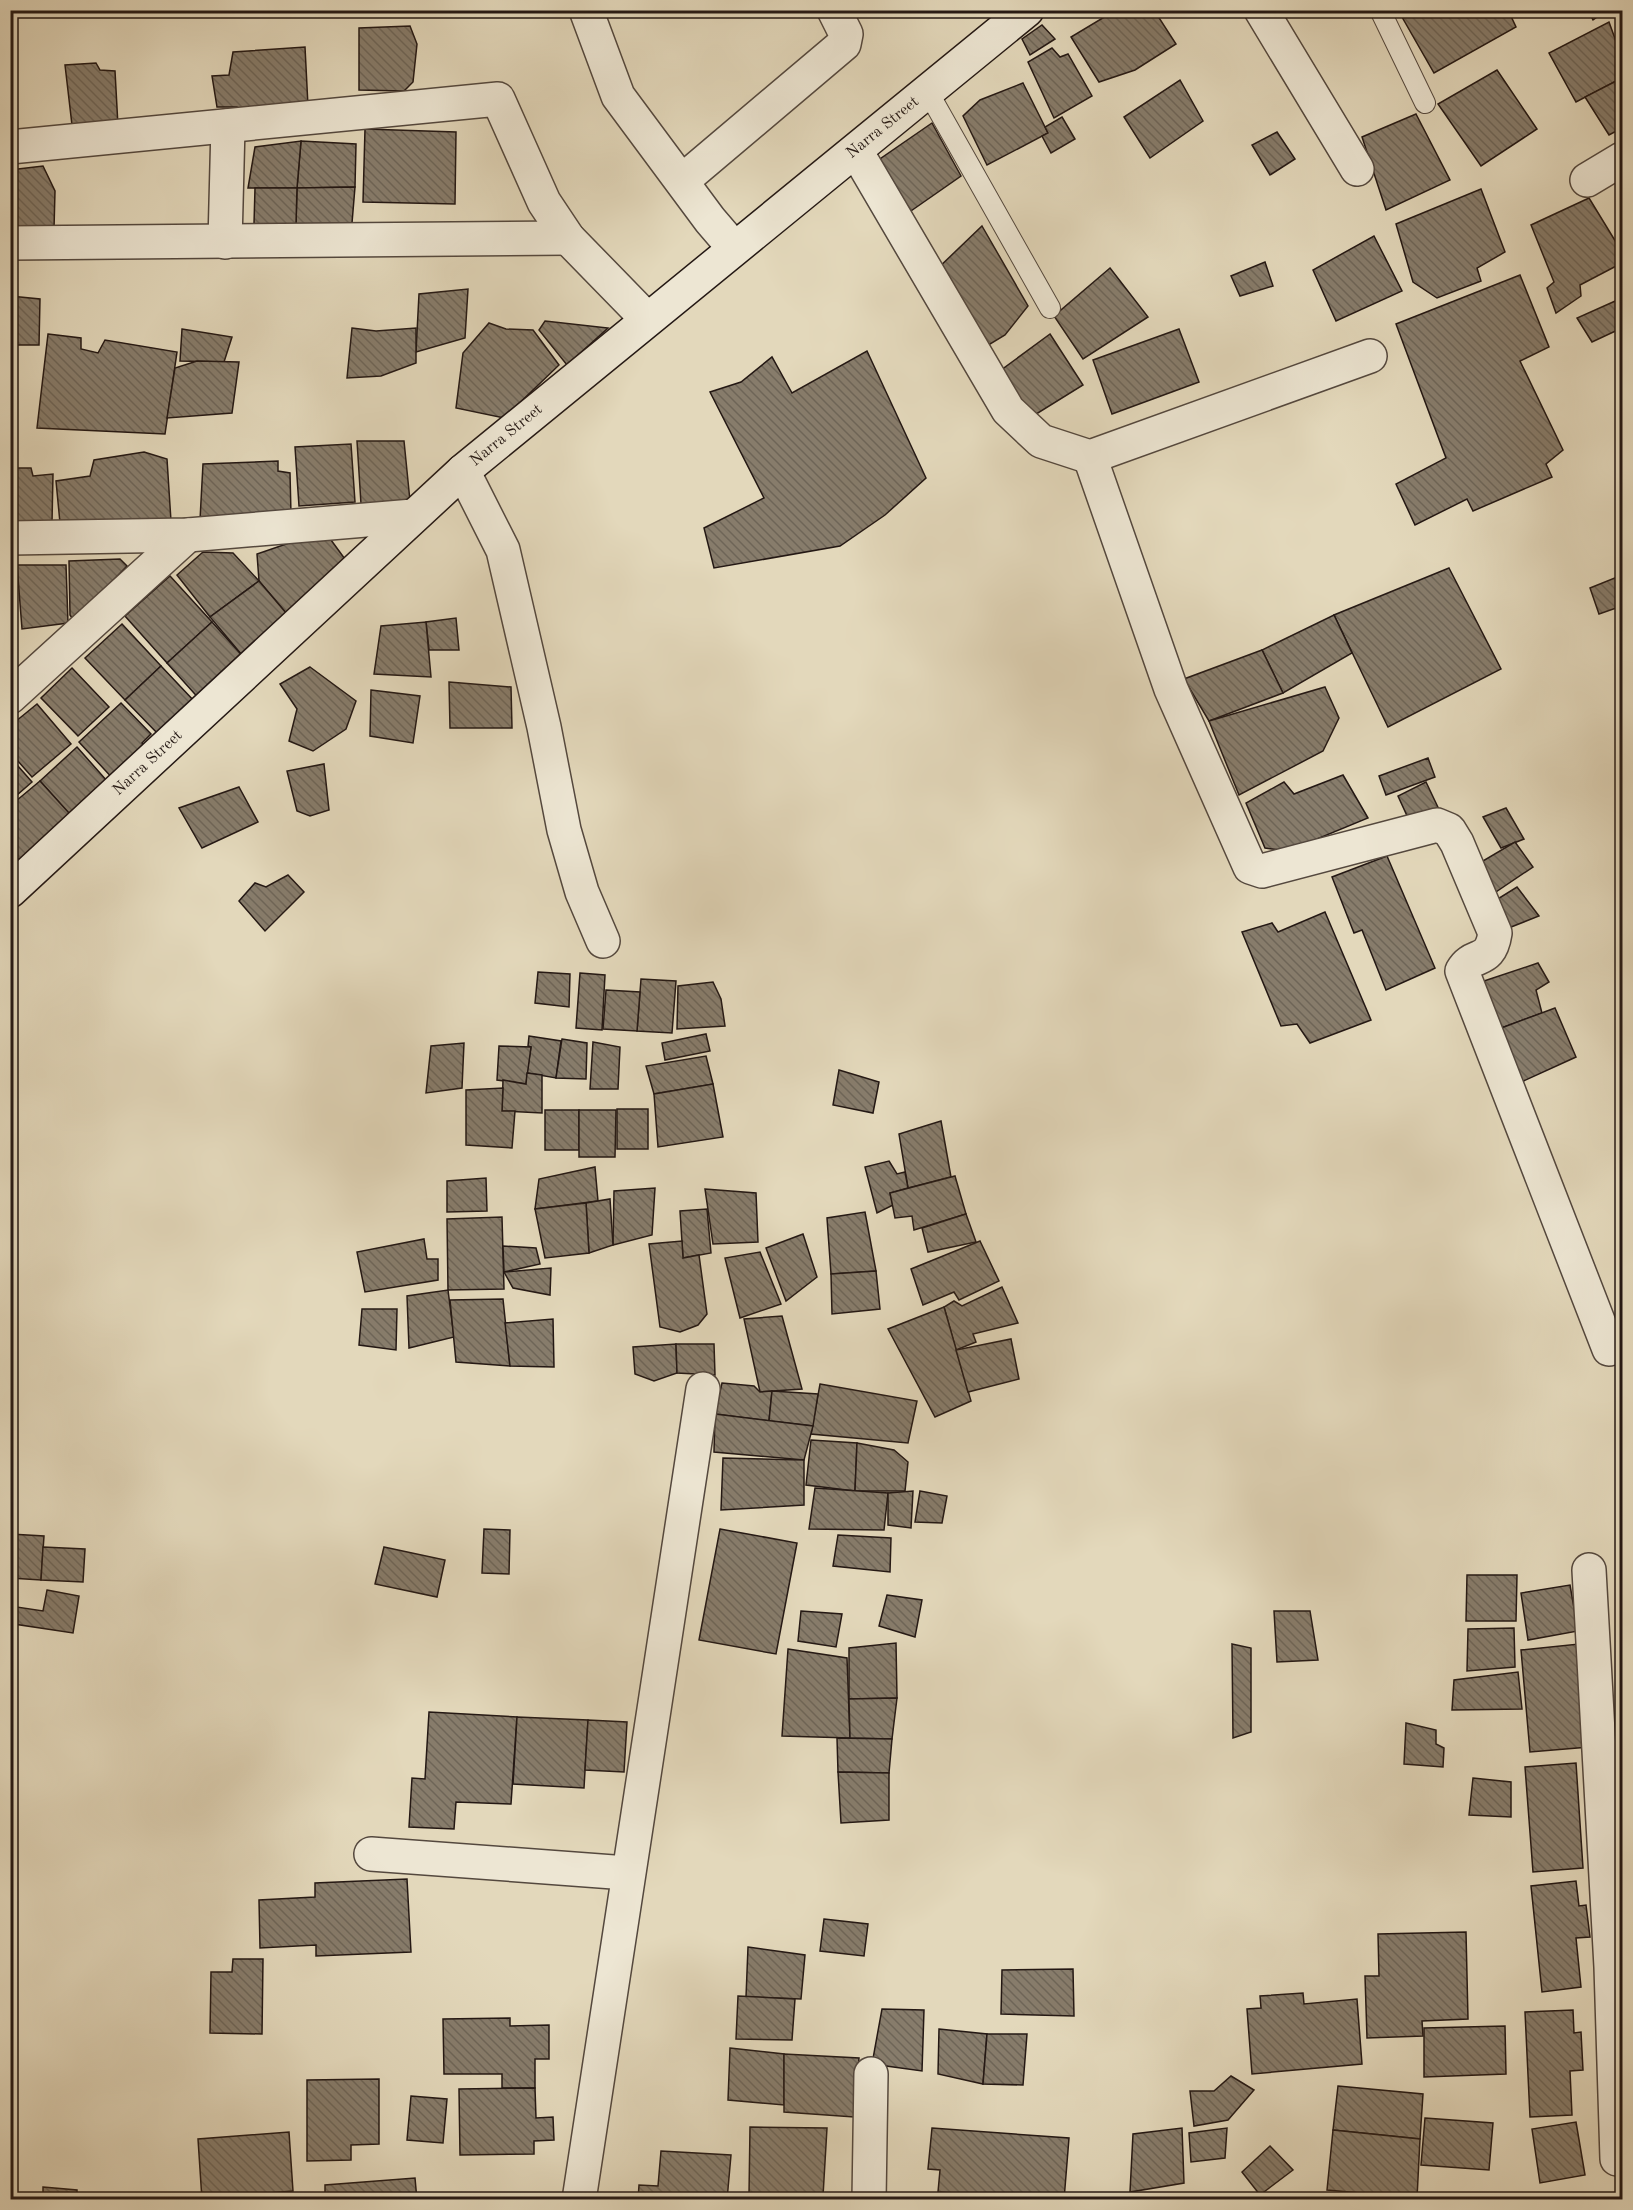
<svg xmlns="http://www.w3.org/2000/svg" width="1633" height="2210" font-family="'Old Standard TT',serif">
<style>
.building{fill:url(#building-back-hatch);stroke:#241814;stroke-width:1.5}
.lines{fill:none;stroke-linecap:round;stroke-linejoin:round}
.lane-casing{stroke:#54483e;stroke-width:22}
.street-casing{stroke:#54483e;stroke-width:36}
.secondary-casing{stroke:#241814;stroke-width:36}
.lane{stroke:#ede6d3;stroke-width:20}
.street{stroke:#ede6d3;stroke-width:33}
.secondary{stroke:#ede6d3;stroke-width:33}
.labels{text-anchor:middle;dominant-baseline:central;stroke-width:4.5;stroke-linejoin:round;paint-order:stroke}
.street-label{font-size:16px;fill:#241814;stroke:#ede6d3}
</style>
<defs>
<pattern id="building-back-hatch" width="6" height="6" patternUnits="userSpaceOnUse" patternTransform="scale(1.5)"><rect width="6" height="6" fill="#877c6b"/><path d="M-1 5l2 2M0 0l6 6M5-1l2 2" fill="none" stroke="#6e6557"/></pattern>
</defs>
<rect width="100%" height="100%" fill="#e3d8bb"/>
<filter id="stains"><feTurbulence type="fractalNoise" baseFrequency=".00333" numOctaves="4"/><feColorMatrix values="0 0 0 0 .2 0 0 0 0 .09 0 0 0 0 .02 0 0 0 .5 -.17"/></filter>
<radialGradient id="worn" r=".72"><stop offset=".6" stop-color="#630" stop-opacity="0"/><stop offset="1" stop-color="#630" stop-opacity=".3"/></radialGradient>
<!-- building -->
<g class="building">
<path d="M1116,10H1154L1176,44L1135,70L1099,82L1071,37Z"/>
<path d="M1398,10H1508L1516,27L1434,73Z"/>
<path d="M1588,10H1607L1593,20Z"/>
<path d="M1614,10H1622V28Z"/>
<path d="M1609,22L1622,58V78L1576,102L1549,53Z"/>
<path d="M1042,25L1055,39L1030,55L1022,39Z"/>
<path d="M410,26L417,44L413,82L404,91L359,90V28Z"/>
<path d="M305,47L308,106L240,116L237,107H217L212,76L229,75L233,52Z"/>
<path d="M1052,48L1060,57L1068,54L1092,96L1054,118L1028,62Z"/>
<path d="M96,63L100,70L115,71L118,126L72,125L65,65Z"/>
<path d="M1497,70L1537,129L1481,166L1438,104Z"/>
<path d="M1622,78V128L1609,135L1585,97Z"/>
<path d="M1180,80L1203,121L1150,158L1124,117Z"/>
<path d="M1023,83L1048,133L987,165L963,116L980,100Z"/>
<path d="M1416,114L1450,180L1386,210L1362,137Z"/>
<path d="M1062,117L1075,139L1051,153L1042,136L1048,133L1045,127Z"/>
<path d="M932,123L961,176L908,213L877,161Z"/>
<path d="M365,129L456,132L455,204L363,202Z"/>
<path d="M1277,132L1295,159L1270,175L1252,145Z"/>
<path d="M301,141L356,144L355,187L297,188Z"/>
<path d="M301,141L297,188H248L255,147Z"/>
<path d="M43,166L55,191L54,229L10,226V170Z"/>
<path d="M355,187L352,223L296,224L297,188Z"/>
<path d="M255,188H297L296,224H254Z"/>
<path d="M1481,189L1505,252L1477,268L1481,281L1437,298L1413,282L1396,224Z"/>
<path d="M1589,198L1622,252V263L1580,285L1581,296L1556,313L1547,288L1554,282L1531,225Z"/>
<path d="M982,226L1028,306L1005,335L977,352L933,273Z"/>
<path d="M1374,236L1402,291L1336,321L1313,270Z"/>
<path d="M1265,262L1273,286L1240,296L1231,276Z"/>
<path d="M1110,268L1148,317L1083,359L1054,316Z"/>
<path d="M1520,275L1549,347L1520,361L1563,450L1546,464L1552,477L1473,511L1467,499L1415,525L1396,484L1446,458L1396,324Z"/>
<path d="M468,289L465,338L416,352L419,294Z"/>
<path d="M10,296L40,299L39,345H10Z"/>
<path d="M1622,298V328L1592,342L1577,318Z"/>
<path d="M545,321L608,328L567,365L539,330Z"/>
<path d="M489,323L506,329L533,330L559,365L504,418L456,408L463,353Z"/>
<path d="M352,328L376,331L416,328V363L381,376L347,378Z"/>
<path d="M182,329L232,337L224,362L180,361Z"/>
<path d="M1179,329L1199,382L1112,414L1093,360Z"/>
<path d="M48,334L81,338V349L98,353L105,340L177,352L165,434L37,428Z"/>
<path d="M1050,334L1083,385L1025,421L993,376Z"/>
<path d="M867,351L926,478L885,515L840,546L714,568L704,528L764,498L710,392L741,382L772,357L792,393Z"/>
<path d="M197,361L239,362L232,413L167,418L175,368Z"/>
<path d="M357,441H404L410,501L361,504Z"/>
<path d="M351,444L355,502L299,506L295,447Z"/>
<path d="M144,452L167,459L171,521L60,523L56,481L90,476L94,460Z"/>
<path d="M278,461V471L290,473L291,514L200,520L203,464Z"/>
<path d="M10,468H31L33,476L53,474L52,523L10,525Z"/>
<path d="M331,540L350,566L292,620L259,581L257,554L292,542Z"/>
<path d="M203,552L233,553L259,581L210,617L177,575Z"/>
<path d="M120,559L127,566L74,621L70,615L69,561Z"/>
<path d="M10,565H17L12,608H17V624L10,625Z"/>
<path d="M17,565H66L68,623L22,629Z"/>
<path d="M1449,568L1501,669L1388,727L1334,615Z"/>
<path d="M1622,575V606L1599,614L1590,588Z"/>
<path d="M170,576L212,622L167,663L125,616Z"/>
<path d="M259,581L292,620L247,661L210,617Z"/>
<path d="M1334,615L1352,653L1283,693L1262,650Z"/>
<path d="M456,618L459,650H429L426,622Z"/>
<path d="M212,622L247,661L202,702L167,663Z"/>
<path d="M426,622L431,677L374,674L381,626Z"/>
<path d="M122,624L161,666L125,700L85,658Z"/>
<path d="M1262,650L1283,693L1209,721L1184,679Z"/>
<path d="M161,666L195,702L159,735L125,700Z"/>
<path d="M310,667L356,701L346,729L313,751L289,741L297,709L280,684Z"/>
<path d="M72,668L109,707L78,736L41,698Z"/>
<path d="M449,682L511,687L512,728H450Z"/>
<path d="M1325,687L1339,718L1323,751L1239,795L1209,721Z"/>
<path d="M371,690L420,696L413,743L370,736Z"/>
<path d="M121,703L151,734L142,743L149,750L116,782L79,742Z"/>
<path d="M37,704L71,744L32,777L10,752V726Z"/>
<path d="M77,747L107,781L71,816L40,781Z"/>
<path d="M10,757L32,782L10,801Z"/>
<path d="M1428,758L1435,777L1386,795L1379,776Z"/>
<path d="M324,764L329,810L310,816L297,811L287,771Z"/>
<path d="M1343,775L1368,818L1288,851L1265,848L1246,803L1284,782L1294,794Z"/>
<path d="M40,781L78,823L26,868L10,851V806Z"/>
<path d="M1426,782L1443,818L1414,831L1398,796Z"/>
<path d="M239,787L258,822L202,848L179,808Z"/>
<path d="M1506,808L1524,839L1501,848L1483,817Z"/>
<path d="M1515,842L1533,867L1487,898L1471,868Z"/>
<path d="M10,851L23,864L10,875Z"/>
<path d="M1387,856L1435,968L1386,990L1362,930L1354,933L1332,877Z"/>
<path d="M288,875L304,892L265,931L239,901L255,883L266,887Z"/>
<path d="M1517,887L1539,916L1506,929L1488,905Z"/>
<path d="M1325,912L1371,1020L1310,1043L1297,1024L1281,1026L1242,932L1272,923L1278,932Z"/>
<path d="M1538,963L1549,982L1536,990L1542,1013L1496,1030L1475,984Z"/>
<path d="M538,972L570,974L569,1007L535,1003Z"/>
<path d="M580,973L605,975L602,1030L576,1028Z"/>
<path d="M641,979L676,981L672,1033L637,1031Z"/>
<path d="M713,982L721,999L725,1026L677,1029L678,986Z"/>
<path d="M606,990L640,992L637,1031L603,1029Z"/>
<path d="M1555,1008L1576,1057L1517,1084L1496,1030Z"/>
<path d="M706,1034L710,1051L665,1060L662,1043Z"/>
<path d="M529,1036L561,1041L556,1078L527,1073L531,1047L528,1046Z"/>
<path d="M562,1039L587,1043L586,1079L556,1078Z"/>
<path d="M593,1042L620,1047L618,1089H590Z"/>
<path d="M464,1043L462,1088L426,1093L431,1046Z"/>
<path d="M499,1046L531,1047L526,1084L497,1080Z"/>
<path d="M706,1056L713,1084L654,1094L646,1066Z"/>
<path d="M839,1070L879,1082L873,1113L833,1105Z"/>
<path d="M527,1073L542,1075V1113L502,1111L503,1080L526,1084Z"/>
<path d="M713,1084L723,1137L658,1147L654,1094Z"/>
<path d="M503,1088L502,1111H515L512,1148L466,1145V1090Z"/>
<rect x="617" y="1109" width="31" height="40"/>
<rect x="545" y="1110" width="34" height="40"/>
<path d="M579,1110H616L615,1157H579Z"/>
<path d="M941,1121L951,1177L908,1188L899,1134Z"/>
<path d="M889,1161L897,1174L905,1172L908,1188L890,1193L893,1205L877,1213L865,1167Z"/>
<path d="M595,1167L598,1201L535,1209L539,1179Z"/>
<path d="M955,1176L966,1214L914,1230L912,1216L895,1218L890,1193Z"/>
<path d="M486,1178L487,1211L447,1212V1181Z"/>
<path d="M655,1188L652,1235L613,1245L614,1191Z"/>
<path d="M705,1189L756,1193L758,1242L713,1244Z"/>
<path d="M610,1199L613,1245L589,1253L586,1203Z"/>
<path d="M586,1203L589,1253L545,1258L535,1209Z"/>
<path d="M707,1209L711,1253L683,1258L680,1211Z"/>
<path d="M865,1212L876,1271L831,1274L827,1218Z"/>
<path d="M966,1214L976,1242L928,1252L922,1228Z"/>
<path d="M502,1217L504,1289L448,1290L447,1219Z"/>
<path d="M803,1234L817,1277L786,1301L766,1248Z"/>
<path d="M424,1239L427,1259H438V1280L365,1292L357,1252Z"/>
<path d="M682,1241L683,1258L699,1255L707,1314L698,1325L680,1332L660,1327L649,1244Z"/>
<path d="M980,1241L999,1281L959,1300L954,1292L923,1305L911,1269Z"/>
<path d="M503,1246L536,1248L540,1264L504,1272Z"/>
<path d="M760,1252L781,1304L740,1318L725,1258Z"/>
<path d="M551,1268L550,1295L513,1288L504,1272Z"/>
<path d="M876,1271L880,1309L832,1314L831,1274Z"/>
<path d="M1002,1287L1018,1323L973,1334L976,1342L956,1350L944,1307L954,1301L962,1306Z"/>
<path d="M448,1290L454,1337L409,1348L407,1296Z"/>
<path d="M503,1299L510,1366L456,1362L450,1300Z"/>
<path d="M944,1307L971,1401L935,1417L888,1329Z"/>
<path d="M362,1309H397L396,1350L359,1345Z"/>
<path d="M782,1316L802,1389L760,1392L744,1319Z"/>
<path d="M553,1319L554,1367L510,1366L505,1323Z"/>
<path d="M1011,1339L1019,1379L968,1392L956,1350Z"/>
<path d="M676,1344L677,1373L654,1381L635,1374L633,1347Z"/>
<path d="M676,1344H714L715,1375L677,1373Z"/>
<path d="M722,1383L754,1386L760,1392L772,1391L769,1421L715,1414Z"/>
<path d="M820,1384L917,1401L908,1443L811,1434Z"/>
<path d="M772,1391L818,1394L813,1426L769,1421Z"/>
<path d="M715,1414L813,1426L804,1460L714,1452Z"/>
<path d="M811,1440L857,1443L855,1491L806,1485Z"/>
<path d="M857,1443L894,1450L908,1462L905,1491H855Z"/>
<path d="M723,1458L804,1460V1505L721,1510Z"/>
<path d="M815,1488L888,1493L884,1530L809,1529Z"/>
<path d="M913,1491L911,1528L888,1525V1493Z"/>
<path d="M920,1491L947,1496L942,1523L915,1522Z"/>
<path d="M10,1496H17L15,1526H10Z"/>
<path d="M484,1529L510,1530L509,1574L482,1573Z"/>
<path d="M720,1529L797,1543L776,1654L699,1640Z"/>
<path d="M10,1534L44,1536L41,1580L10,1578Z"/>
<path d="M838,1535L891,1538L890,1572L833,1566Z"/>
<path d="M43,1547L85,1549L83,1582L41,1580Z"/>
<path d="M384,1547L445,1560L437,1597L375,1584Z"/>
<path d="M1467,1575H1517L1516,1621H1466Z"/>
<path d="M1570,1585L1578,1631L1528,1640L1521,1593Z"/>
<path d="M47,1590L79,1596L73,1633L14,1624L17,1607L43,1611Z"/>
<path d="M887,1595L922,1600L915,1637L879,1626Z"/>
<path d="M801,1611L842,1614L836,1647L798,1641Z"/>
<path d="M1274,1611H1310L1318,1660L1277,1662Z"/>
<path d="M1514,1628L1515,1667L1467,1671L1468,1629Z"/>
<path d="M896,1643L897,1698L849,1699V1648Z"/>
<path d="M1232,1644L1251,1648V1732L1233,1738Z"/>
<path d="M1579,1644L1589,1747L1530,1752L1521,1650Z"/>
<path d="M788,1649L847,1658L850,1738L782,1736Z"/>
<path d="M1518,1672L1522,1709L1452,1710L1454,1680Z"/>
<path d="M897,1698L892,1739L850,1738L849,1699Z"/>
<path d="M429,1712L517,1717L511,1804L456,1802L454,1829L409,1827L412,1778L425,1779Z"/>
<path d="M517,1717L588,1720L584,1788L513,1784Z"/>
<path d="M588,1720L627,1722L624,1772L585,1770Z"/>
<path d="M1406,1723L1436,1730V1744L1444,1748L1443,1767L1404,1764Z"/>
<path d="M837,1738L892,1739L889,1773L838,1772Z"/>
<path d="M1576,1763L1583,1868L1533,1872L1525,1767Z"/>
<path d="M838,1772L889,1773V1820L841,1823Z"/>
<path d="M1473,1778L1511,1782V1817L1469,1815Z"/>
<path d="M407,1879L411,1952L316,1956V1945L260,1948L259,1900L315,1897V1883Z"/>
<path d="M1576,1881L1579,1906L1586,1905L1590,1937L1576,1938L1581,1987L1542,1992L1531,1886Z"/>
<path d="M824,1919L868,1924L864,1956L820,1951Z"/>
<path d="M1466,1932L1468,2019L1422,2021L1423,2036L1367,2038L1365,1976H1379L1378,1934Z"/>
<path d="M748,1947L805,1955L801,1999L746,1997Z"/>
<path d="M233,1959H263L262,2034L210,2033L211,1972H232Z"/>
<path d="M1073,1969L1074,2016L1001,2014L1002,1970Z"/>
<path d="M1303,1993L1304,2004L1357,1999L1362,2064L1252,2074L1247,2009L1261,2008L1260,1996Z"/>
<path d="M738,1996L795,1999L792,2040L736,2039Z"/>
<path d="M882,2009L924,2010L922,2071L872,2064Z"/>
<path d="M1573,2010L1574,2033L1581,2032L1583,2070L1570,2071L1572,2115L1530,2117L1525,2012Z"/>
<path d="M510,2018V2026L549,2025V2059H535V2088H502V2074H444L443,2019Z"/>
<path d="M1505,2026L1506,2074L1424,2077V2028Z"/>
<path d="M939,2029L987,2034L983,2084L938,2074Z"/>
<path d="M987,2034H1027L1023,2085L983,2084Z"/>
<path d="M730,2048L784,2054V2105L728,2100Z"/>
<path d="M784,2054L859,2058L854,2117L784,2112Z"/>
<path d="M1231,2076L1254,2090L1228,2120L1194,2126L1190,2091H1214Z"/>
<path d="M379,2079V2144L351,2145V2160L307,2161V2080Z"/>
<path d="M1338,2086L1423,2094L1420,2139L1333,2130Z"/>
<path d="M535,2088L536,2118L553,2117L554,2140L534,2141V2154L460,2155L459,2089Z"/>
<path d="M10,2094H14L16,2140H10Z"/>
<path d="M411,2096L447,2099L443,2143L407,2140Z"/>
<path d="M1425,2118L1493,2123L1489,2170L1421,2165Z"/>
<path d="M1576,2122L1585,2175L1540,2183L1532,2129Z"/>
<path d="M750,2127L827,2128L823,2196L749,2195Z"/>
<path d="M932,2128L1069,2138L1064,2200L938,2192L940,2170L928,2169Z"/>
<path d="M1182,2128L1184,2183L1130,2192L1133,2134Z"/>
<path d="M1227,2128L1225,2158L1191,2162L1189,2133Z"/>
<path d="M1333,2130L1420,2139L1417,2198L1327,2190Z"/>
<path d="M289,2132L293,2191L246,2195V2200H202L198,2139Z"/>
<path d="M1270,2146L1293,2170L1260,2195L1242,2172Z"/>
<path d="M661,2151L731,2155L727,2200H638L639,2185L658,2186Z"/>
<path d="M415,2178L417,2200H325V2185Z"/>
<path d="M43,2187L77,2190V2200H43Z"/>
</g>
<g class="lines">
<defs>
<g id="lane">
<path d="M1380,10L1425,103"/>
<path d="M928,92L1050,308"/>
</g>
<g id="street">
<path d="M586,10L618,96L710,220L734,248"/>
<path d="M1261,10L1357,169"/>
<path d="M10,147L498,99L544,202L568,238L647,319"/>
<path d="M856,151L1008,410L1041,441L1090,457L1370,356"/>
<path d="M1587,180L1622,159"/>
<path d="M682,181L844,44L846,34L834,10"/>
<path d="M225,242L228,126"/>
<path d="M10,243L568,238"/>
<path d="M1090,457L1171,689L1250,867L1262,871L1437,825L1449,830L1457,843L1495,933C1490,966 1473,951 1462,971L1609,1349"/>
<path d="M463,471L503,550L544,727L564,830L582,892L603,941"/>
<path d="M10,538L188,535L413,516"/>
<path d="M10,697L188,535"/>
<path d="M1589,1570L1611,1967L1617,2159"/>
<path d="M371,1854L627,1873"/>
<path d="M579,2200L703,1389"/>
<path d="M869,2200L871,2074"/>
</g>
<g id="secondary">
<path id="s1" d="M10,891L463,471L1027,10"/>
</g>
</defs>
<!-- lane casing -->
<use href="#lane" class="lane-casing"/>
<!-- street casing -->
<use href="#street" class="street-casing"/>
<!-- secondary casing -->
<use href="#secondary" class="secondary-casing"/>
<!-- lane -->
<use href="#lane" class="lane"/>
<!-- street -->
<use href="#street" class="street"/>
<!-- secondary -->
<use href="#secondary" class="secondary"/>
</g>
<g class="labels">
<!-- street labels -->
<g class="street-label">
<text stroke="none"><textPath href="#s1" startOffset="1160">Narra Street</textPath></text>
<text stroke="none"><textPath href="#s1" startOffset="674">Narra Street</textPath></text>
<text stroke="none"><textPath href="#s1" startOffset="188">Narra Street</textPath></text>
</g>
</g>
<!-- margin -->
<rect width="1633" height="2210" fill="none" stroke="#e3d8bb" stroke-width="36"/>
<rect x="12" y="12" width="1609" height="2186" fill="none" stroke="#241814" stroke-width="3"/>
<rect x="18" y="18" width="1597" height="2174" fill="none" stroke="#241814" stroke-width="1.5"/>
<rect width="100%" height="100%" filter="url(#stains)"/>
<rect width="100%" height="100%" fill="url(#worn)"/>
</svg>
